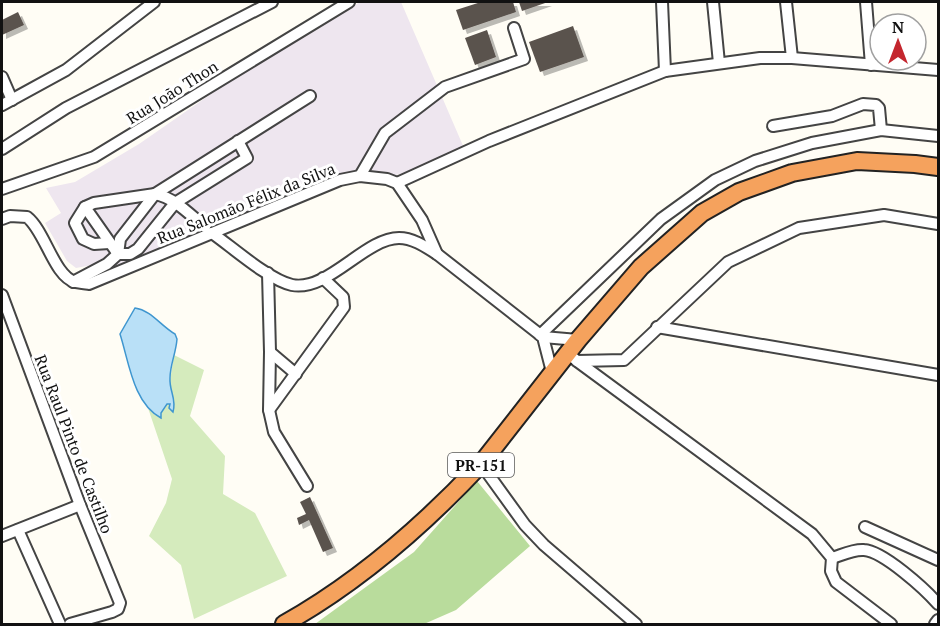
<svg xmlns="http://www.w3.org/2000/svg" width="940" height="626" font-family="'PT Serif',serif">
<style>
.industrial{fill:#eee6ef}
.green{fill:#d5ebbd}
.forest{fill:#b9dc9c}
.water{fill:#b9e0f7;stroke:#3f96cf;stroke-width:1.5}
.building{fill:#5a524d;filter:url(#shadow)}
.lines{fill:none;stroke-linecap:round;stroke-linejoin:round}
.minor-casing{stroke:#444;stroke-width:14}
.highway-casing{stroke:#222;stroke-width:20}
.minor{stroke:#fff;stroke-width:10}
.highway{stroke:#f5a25d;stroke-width:16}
.labels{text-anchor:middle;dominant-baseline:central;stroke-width:6;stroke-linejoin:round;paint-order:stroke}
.shield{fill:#fff;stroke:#585858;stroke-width:1.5}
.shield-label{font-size:15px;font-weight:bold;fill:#111}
.street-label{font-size:16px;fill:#111;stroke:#fff}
</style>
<defs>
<filter id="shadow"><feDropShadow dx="4" dy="4" stdDeviation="0" flood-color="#0004"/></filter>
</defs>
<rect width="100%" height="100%" fill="#fffdf5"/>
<!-- industrial -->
<path class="industrial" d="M360,2H401L464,148L425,169L391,176L359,170L334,178L97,277L96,270L92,265L76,268L67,261L45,223L61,213L46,188L75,182L139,144L247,69Z"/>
<!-- green -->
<path class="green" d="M174,355L204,370L190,416L225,456L223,494L255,513L287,576L194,619L181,565L149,536L166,503L172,479L148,408L155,415L161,413L166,407Z"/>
<!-- forest -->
<path class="forest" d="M477,481L530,546L456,610L424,624H315L414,552Z"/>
<!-- water -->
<path class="water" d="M135,308C151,310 161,326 175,334L177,339C176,353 170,365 170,378C169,391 177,399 173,412L169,408L170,404H167L161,413V418C133,403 129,362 120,334Z"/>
<!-- building -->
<g class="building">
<path d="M481,2H513L516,12L463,30L456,10Z"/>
<path d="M519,2H548L522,11Z"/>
<path d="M18,12L24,25L2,35V20Z"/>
<path d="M573,26L584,57L540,72L529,42Z"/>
<path d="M487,30L496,57L475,65L465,38Z"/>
<path d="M310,497L333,548L323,552L309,520L299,525L297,518L306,514L300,502Z"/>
</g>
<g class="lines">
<defs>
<g id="minor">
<path d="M662,2L665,71"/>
<path d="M713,2L719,63"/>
<path d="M786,2L792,58"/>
<path d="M866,2L871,65"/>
<path d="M2,77L12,100"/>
<path d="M2,105L66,70L154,2"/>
<path d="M773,126L832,116L863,104L876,105L879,108L881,130"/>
<path d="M2,149L66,108L272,2"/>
<path d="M360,176L385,133L445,87L524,59L514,28"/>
<path d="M397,183L489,141L665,71L760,58H792L938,70"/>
<path d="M2,189L94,157L349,2"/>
<path d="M85,207L75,223L83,239L94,244L109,243"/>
<path d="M2,219L10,216L27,217C45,231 54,276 75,282C79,283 85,283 89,284L340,180L360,176L387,179L397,183L422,220L437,254L543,337"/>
<path d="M205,227C189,214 175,198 155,194L94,203L85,207L118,254H130L138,249L175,203L247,158L238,141"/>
<path d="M212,233C232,247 269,280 292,285C328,292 365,238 399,238C413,238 426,247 437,254"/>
<path d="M268,273L270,352L269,410L274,432L307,486"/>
<path d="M73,282L107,264L118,254L120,239L155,194L310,96"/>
<path d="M2,295L80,505L120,603L118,609L112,612L70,624"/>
<path d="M657,327L938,375"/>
<path d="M540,335L661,219L715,180L755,161L812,143L881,130L938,136"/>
<path d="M543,337L552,372"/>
<path d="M543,337L578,340"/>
<path d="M270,352L296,374"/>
<path d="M568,353L577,361L624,360L728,262L799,228L884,215L938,224"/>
<path d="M577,361L812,534L832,558L831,571L836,582L891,624"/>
<path d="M269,410L344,307L343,297L323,278"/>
<path d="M481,464L525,525L544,545L636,624"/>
<path d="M865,527L938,560"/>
<path d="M18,530L60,624"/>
<path d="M2,536L80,505"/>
<path d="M832,558C842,555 853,549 864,550C883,551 925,589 938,604"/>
<path d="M935,624L938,620"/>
</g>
<path id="highway" d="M284,624C359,582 422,527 481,464L578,340L641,267L702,213L739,192L792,173L857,161L915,164L938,167"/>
</defs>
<!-- minor casing -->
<use href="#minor" class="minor-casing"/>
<!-- highway casing -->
<use href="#highway" class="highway-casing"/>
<!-- minor -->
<use href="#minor" class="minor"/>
<!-- highway -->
<use href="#highway" class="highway"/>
</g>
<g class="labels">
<!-- shield labels -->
<rect class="shield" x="448" y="453" width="66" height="24" rx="4.5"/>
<g class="shield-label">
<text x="481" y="465">PR-151</text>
</g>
<!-- street labels -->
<g class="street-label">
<text transform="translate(172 92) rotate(-32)">Rua João Thon</text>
<text transform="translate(246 203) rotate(-22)">Rua Salomão Félix da Silva</text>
<text transform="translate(74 444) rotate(69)">Rua Raul Pinto de Castilho</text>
</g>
</g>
<!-- border -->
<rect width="940" height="626" fill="none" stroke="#111111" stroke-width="6"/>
<!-- north arrow -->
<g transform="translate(898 42)"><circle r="28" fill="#ffffff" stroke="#a0a0a0" stroke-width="1.5"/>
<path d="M0-4.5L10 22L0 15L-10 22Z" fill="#c4262e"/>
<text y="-9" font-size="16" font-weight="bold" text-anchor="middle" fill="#111111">N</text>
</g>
</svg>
